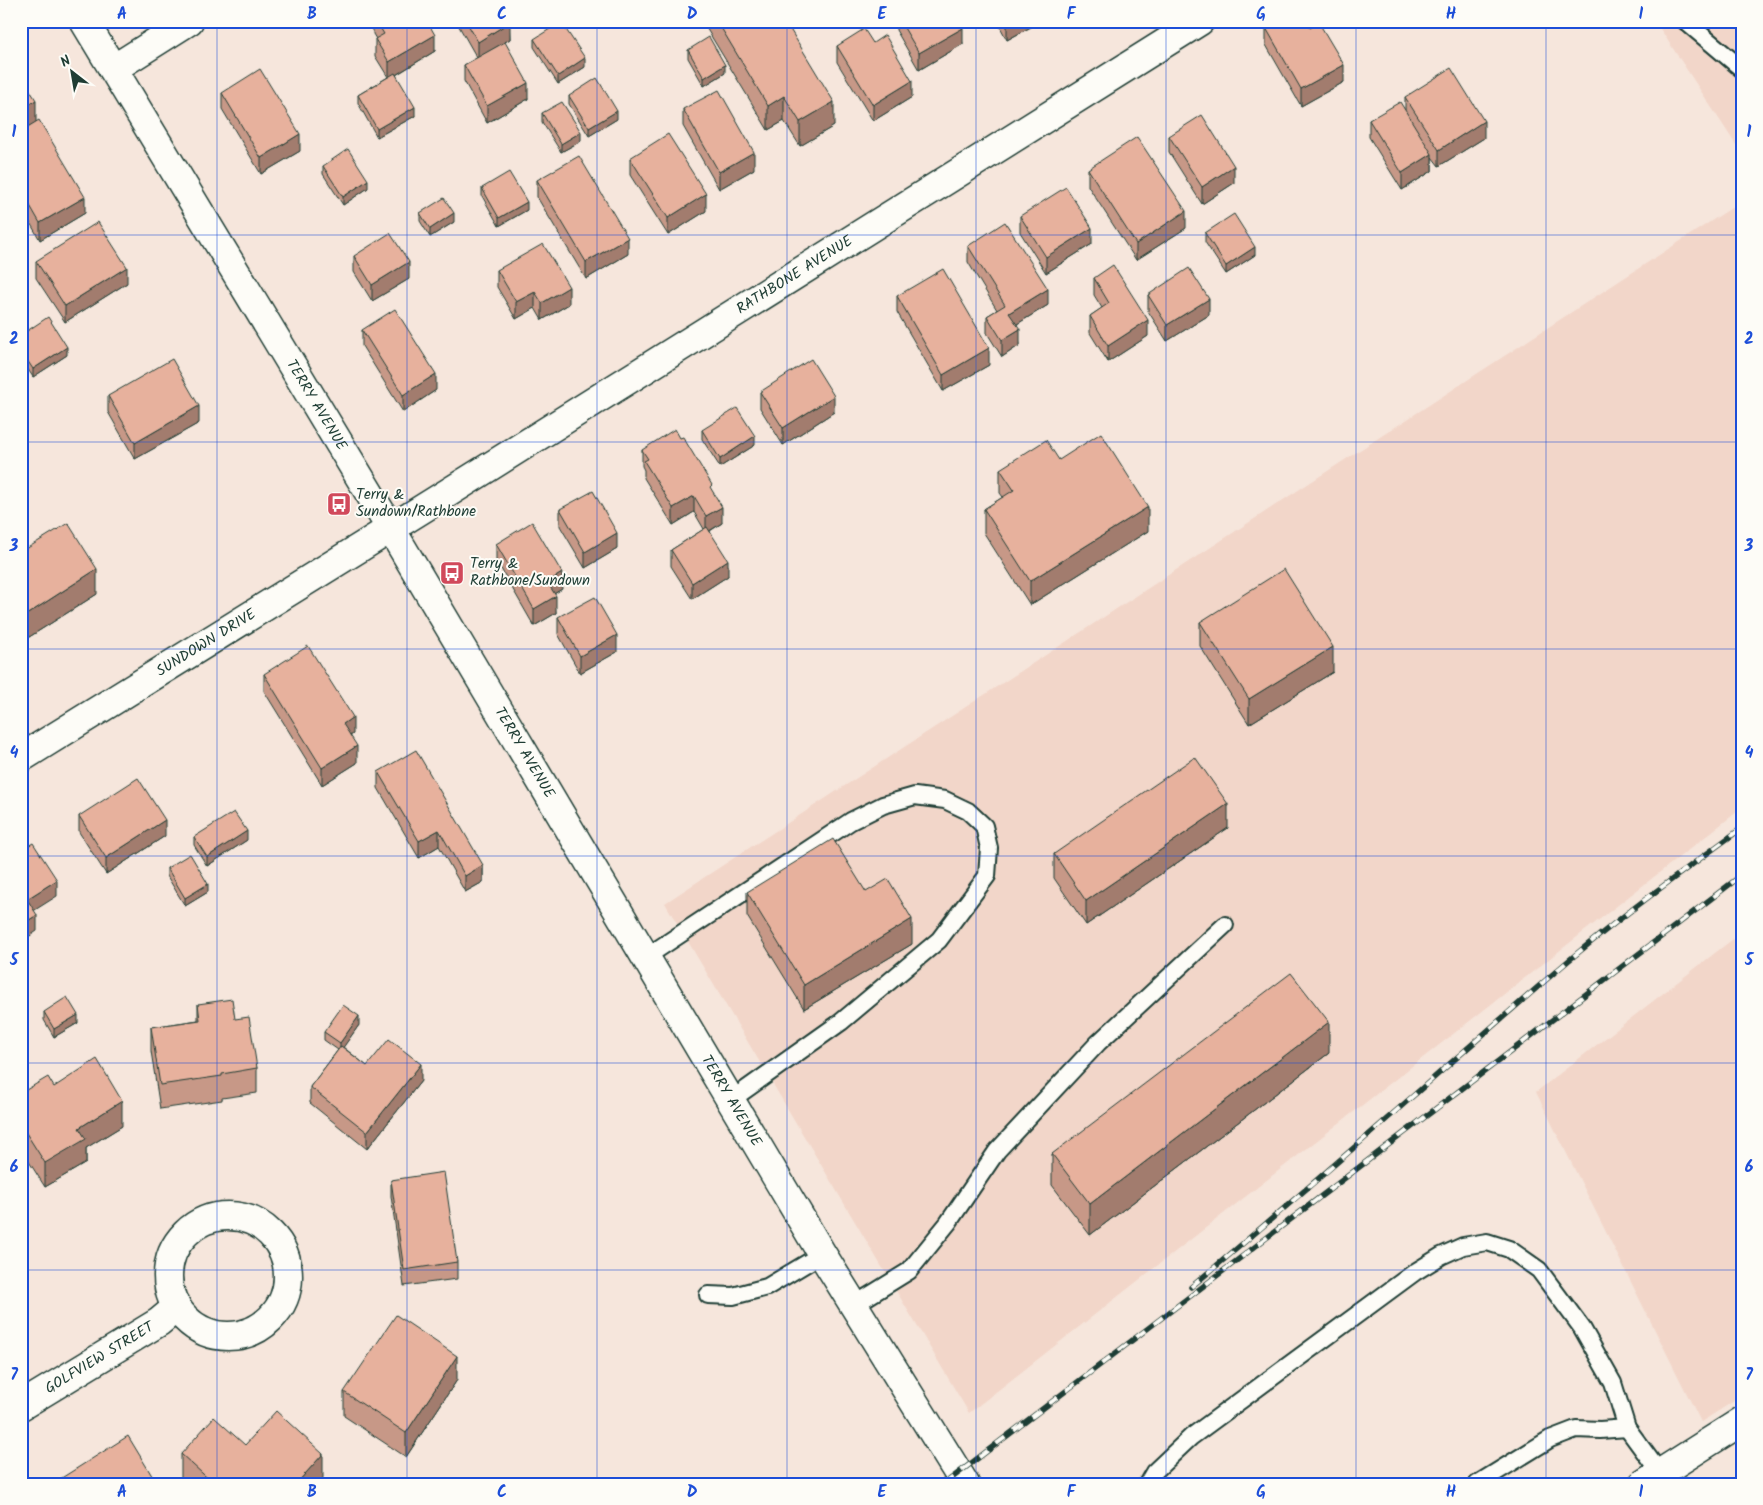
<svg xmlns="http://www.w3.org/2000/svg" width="1763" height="1505" font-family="Kalam,sans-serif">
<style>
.built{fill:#f2d6c9}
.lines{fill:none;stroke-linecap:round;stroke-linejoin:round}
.service-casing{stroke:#1f3d34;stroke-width:20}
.minor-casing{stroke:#1f3d34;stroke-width:31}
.tertiary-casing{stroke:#1f3d34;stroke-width:31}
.secondary-casing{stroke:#1f3d34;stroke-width:31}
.service{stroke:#fdfcf7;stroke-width:16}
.minor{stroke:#fdfcf7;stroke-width:28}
.tertiary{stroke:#fdfcf7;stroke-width:28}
.secondary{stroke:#fdfcf7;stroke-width:28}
.rail-casing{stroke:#1f3d34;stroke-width:5.5}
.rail{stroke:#fdfcf7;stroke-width:4;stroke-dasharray:11;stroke-linecap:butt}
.wall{fill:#c79887;stroke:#1f3d34}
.shaded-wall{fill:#a27c6e;stroke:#1f3d34}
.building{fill:#e7b19d;stroke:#1f3d34}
.grid{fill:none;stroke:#1d4ed8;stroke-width:1;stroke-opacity:0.55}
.labels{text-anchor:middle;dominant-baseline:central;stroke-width:4;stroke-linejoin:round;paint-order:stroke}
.street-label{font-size:15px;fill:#1f3d34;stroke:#fdfcf7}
.poi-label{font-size:15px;fill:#1f3d34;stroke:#fdfcf7;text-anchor:start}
.neatline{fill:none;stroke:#1d4ed8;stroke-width:2}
.grid-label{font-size:16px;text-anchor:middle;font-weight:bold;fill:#1d4ed8}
</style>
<rect width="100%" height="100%" fill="#f6e6dc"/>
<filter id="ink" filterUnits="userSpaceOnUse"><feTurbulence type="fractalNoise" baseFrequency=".02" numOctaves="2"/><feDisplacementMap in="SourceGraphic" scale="10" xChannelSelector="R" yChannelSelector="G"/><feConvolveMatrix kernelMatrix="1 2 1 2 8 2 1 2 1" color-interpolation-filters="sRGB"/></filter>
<g filter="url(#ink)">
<!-- built -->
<g class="built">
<path d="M1655,21H1742V154Z"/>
<path d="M1742,201V808L969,1413L665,903Z"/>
<path d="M1742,932V1396L1701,1422L1536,1092Z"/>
</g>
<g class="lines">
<defs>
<g id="service">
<path d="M1685,21L1742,69"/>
<path d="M646,957L851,821L883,805L915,796L945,800L968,811L984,826L989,848L987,876L939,940L841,1022L731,1100"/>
<path d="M708,1295L733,1296L767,1287L822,1254"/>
<path d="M854,1305L909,1271L948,1223L997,1151L1098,1043L1225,925"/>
<path d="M1147,1484L1154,1472L1191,1437L1415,1272L1441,1256L1463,1246L1487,1242L1509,1249L1539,1270L1582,1328L1613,1383L1627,1428L1660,1473"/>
<path d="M1477,1484L1550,1439L1576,1429L1600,1430L1627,1428"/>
</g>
<g id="minor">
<path d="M113,69L189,21"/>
<path id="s1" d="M21,758L435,501L1200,21"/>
<circle cx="228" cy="1276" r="60"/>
<path id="s2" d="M21,1406L159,1322L177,1307"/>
</g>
<g id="tertiary">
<path id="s3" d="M84,21L391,529L822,1254L965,1484"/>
</g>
<path id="secondary" d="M1643,1484L1742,1421"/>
</defs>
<!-- service casing -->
<use href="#service" class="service-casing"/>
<!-- minor casing -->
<use href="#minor" class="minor-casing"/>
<!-- tertiary casing -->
<use href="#tertiary" class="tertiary-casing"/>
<!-- secondary casing -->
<use href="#secondary" class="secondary-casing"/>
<!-- service -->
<use href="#service" class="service"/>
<!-- minor -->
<use href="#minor" class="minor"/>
<!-- tertiary -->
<use href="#tertiary" class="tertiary"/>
<!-- secondary -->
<use href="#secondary" class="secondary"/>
<defs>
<g id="rail">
<path d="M1191,1287C1319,1181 1442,1069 1568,961C1624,914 1683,871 1742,828"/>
<path d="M944,1484L1742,875"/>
</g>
</defs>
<!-- rail casing -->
<use href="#rail" class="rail-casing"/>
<!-- rail -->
<use href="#rail" class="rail"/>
</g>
<!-- wall -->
<g class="wall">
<path d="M371,21H427L435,51L396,75L415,116L377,137L358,103V95L388,77L375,56V39H376L373,34V26Z"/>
<path d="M456,21H509L510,39L495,48L528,99L487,123L464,81V65L477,58Z"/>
<path d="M702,21H785L834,126L800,146L784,121L768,130Z"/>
<path d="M854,21H868L857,27Z"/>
<path d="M896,21H959L963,44L919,70L896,30Z"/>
<path d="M997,21H1040V22L1007,40Z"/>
<path d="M1266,28H1310L1344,82L1301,106L1266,45Z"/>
<path d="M534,39L585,67L558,84L534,47Z"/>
<path d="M873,43L912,97L873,121L837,62V46Z"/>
<path d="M688,50L725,73L704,86L688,58Z"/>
<path d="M21,76L36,122L85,213L40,240L21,207Z"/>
<path d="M222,93L300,151L261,174L222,109Z"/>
<path d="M569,96L617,119L589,136L569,104Z"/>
<path d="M1405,97L1484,138L1439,166L1432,157V171L1402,190L1369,137V120L1405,110Z"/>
<path d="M683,109L754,169L719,189L683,126Z"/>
<path d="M542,113L581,141L561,152L542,122Z"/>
<path d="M1169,136L1234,183L1202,204L1169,152Z"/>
<path d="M630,158L706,211L668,235L630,175Z"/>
<path d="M323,166L368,188L343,205L323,174Z"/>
<path d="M1088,169L1186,228L1136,260L1088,186Z"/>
<path d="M537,180L628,254L586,279L537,197Z"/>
<path d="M482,188L527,210L499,226L482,196Z"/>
<path d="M420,213L454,222L430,237L420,221Z"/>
<path d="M1020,216L1092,244L1046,273L1020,232Z"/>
<path d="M1205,233L1255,255L1226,274L1205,242Z"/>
<path d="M968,246L1048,305L1017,324L1020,345L1002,357L987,333V316L997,310L968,262Z"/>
<path d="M354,256L409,279L372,301L354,272Z"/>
<path d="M36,261L127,283L65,322L36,278Z"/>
<path d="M497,270L569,304L542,320L535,308L516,319L497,287Z"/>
<path d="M1094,278L1148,336L1108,362L1090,333V316L1102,308L1094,295Z"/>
<path d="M1148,295L1209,315L1167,341L1148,311Z"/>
<path d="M897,296L989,365L943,391L897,312Z"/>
<path d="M362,330L436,390L403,412L362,346Z"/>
<path d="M21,335L67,355L33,377L21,359Z"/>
<path d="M760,392L834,412L783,445L760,408Z"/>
<path d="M108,396L199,423L135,459L108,412Z"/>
<path d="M702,430L755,445L720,467L702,439Z"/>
<path d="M642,450L712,491L722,523L710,531L728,576L692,599L671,566V550L704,529L694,512L673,525L644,478V470L642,466Z"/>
<path d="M1000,469L1148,531L1030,605L984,533V509L1003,497L1000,493Z"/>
<path d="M560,509L617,549L585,568L560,526Z"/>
<path d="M496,544L562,589L554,594L556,613L534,626L496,560Z"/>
<path d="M21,552L97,594L26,639L21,632Z"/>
<path d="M558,617L617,652L580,673L558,634Z"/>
<path d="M1200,622L1333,672L1249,724L1200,646Z"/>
<path d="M264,674L353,734L350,736L357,763L322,785L264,691Z"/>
<path d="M378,772L483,865V882L465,892L439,846L419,858L378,788Z"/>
<path d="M79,816L165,836L106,874L79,832Z"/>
<path d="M1228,828L1086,925L1054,878V854Z"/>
<path d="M194,837L247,840L207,866L194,845Z"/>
<path d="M167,868L208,892L185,906L167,876Z"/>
<path d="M747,892H866L912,944L804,1009L747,916Z"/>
<path d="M198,1004L235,1019L257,1068V1093L222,1098V1100L160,1109L151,1051V1027L198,1020Z"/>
<path d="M44,1012L78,1023L54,1037L44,1020Z"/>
<path d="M359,1025L343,1047L367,1066L421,1081L367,1149L310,1103V1087L338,1050L324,1040V1032Z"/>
<path d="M1329,1053L1090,1235L1052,1185V1154Z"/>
<path d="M54,1087L122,1126L86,1148V1163L45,1187L21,1149V1093Z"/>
<path d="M391,1180L457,1262V1279L404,1286L391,1196Z"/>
<path d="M457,1380L406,1457L344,1416V1392Z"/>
<path d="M245,1445L323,1478L317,1484H188L181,1478V1454Z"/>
</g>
<!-- shaded-wall -->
<g class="shaded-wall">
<path d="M857,21H868L857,27Z"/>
<path d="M1011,21H1040V22L1007,40V24Z"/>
<path d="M510,22V39L478,58V42Z"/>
<path d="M963,28V44L919,70V53Z"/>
<path d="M435,35V51L389,79V62Z"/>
<path d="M585,58V67L558,84V76Z"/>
<path d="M725,65V73L704,86V78Z"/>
<path d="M1344,65V82L1301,106V89Z"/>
<path d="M912,81V97L873,121V105Z"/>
<path d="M528,83V99L487,123V106Z"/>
<path d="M784,96V121L768,130V106Z"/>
<path d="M36,100V124L21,133V109Z"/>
<path d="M834,102V126L800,146V122Z"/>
<path d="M415,107V116L377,137V129Z"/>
<path d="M617,111V119L589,136V128Z"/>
<path d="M1484,121V138L1439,166V150Z"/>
<path d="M581,132V141L561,152V144Z"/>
<path d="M300,134V151L261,174V158Z"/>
<path d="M754,152V169L719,189V172Z"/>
<path d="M1432,154V171L1402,190V173Z"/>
<path d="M1234,166V183L1202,204V187Z"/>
<path d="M368,180V188L343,205V197Z"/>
<path d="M706,194V211L668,235V218Z"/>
<path d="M85,197V213L40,240V223Z"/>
<path d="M527,202V210L499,226V218Z"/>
<path d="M1186,211V228L1136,260V244Z"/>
<path d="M454,213V222L430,237V229Z"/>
<path d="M1092,228V244L1046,273V257Z"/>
<path d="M628,238V254L586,279V262Z"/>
<path d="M1255,247V255L1226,274V266Z"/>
<path d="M409,262V279L372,301V285Z"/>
<path d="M127,267V283L65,322V306Z"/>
<path d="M569,287V304L542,320V303Z"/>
<path d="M1048,289V305L1009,329V313Z"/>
<path d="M535,292V308L516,319V302Z"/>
<path d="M1209,299V315L1167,341V325Z"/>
<path d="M1148,320V336L1108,362V346Z"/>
<path d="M1020,329V345L1002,357V340Z"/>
<path d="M67,347V355L33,377V369Z"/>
<path d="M989,348V365L943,391V375Z"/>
<path d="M436,374V390L403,412V395Z"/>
<path d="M834,396V412L783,445V428Z"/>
<path d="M199,406V423L135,459V443Z"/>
<path d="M755,436V445L720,467V459Z"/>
<path d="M694,496V512L673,525V508Z"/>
<path d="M722,507V523L706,533V516Z"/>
<path d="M1148,507V531L1030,605V581Z"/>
<path d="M617,533V549L585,568V552Z"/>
<path d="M728,560V576L692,599V583Z"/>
<path d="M97,569V594L26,639V615Z"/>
<path d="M562,573V589L547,598V582Z"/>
<path d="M556,596V613L534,626V609Z"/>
<path d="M617,635V652L580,673V656Z"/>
<path d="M1333,647V672L1249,724V699Z"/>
<path d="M353,717V734L343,740V724Z"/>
<path d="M357,746V763L322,785V768Z"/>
<path d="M1228,804V828L1086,925V901Z"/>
<path d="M165,820V836L106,874V858Z"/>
<path d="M439,830V846L419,858V841Z"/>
<path d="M247,831V840L207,866V857Z"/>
<path d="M483,865V882L465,892V876Z"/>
<path d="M57,880V896L27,915V899Z"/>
<path d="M208,884V892L185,906V898Z"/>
<path d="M37,915V931L21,942V925Z"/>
<path d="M912,919V944L804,1009V985Z"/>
<path d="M78,1015V1023L54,1037V1029Z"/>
<path d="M359,1016V1025L340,1052V1043Z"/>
<path d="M1329,1022V1053L1090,1235V1204Z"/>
<path d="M421,1064V1081L367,1149V1132Z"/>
<path d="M122,1101V1126L86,1148V1163L45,1187V1163L79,1128Z"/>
<path d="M457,1356V1380L406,1457V1433Z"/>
<path d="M323,1454V1478L317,1484H296Z"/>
</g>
<!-- building -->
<g class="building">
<path d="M376,21H427L435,35L389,62L375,39L384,34Z"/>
<path d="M466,21H509L510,22L478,42Z"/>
<path d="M717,21H785L834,102L800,122L784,96L768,106Z"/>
<path d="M900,21H959L963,28L919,53Z"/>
<path d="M1279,21H1306L1310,28L1319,23L1344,65L1301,89L1266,28Z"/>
<path d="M561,22L585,58L558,76L534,39Z"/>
<path d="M864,29L873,43L885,35L912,81L873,105L837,46Z"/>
<path d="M709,37L725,65L704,78L688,50Z"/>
<path d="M505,42L528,83L487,106L464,65Z"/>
<path d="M1451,68L1484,121L1439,150L1405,97Z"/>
<path d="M260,69L300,134L261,158L222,93Z"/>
<path d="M395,73L415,107L377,129L358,95Z"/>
<path d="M21,76L36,100L21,109Z"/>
<path d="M597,78L617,111L589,128L569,96Z"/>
<path d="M719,90L754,152L719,172L683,109Z"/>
<path d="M562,102L581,132L561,144L542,113Z"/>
<path d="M1400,102L1432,154L1402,173L1369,120Z"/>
<path d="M1202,115L1234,166L1202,187L1169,136Z"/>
<path d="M39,120L85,197L40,223L21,190V131Z"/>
<path d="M668,134L706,194L668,218L630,158Z"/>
<path d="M1137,137L1186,211L1136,244L1088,169Z"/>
<path d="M348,149L368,180L343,197L323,166Z"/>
<path d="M579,156L628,238L586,262L537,180Z"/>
<path d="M509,172L527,202L499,218L482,188Z"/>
<path d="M1066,187L1092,228L1046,257L1020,216Z"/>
<path d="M444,198L454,213L430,229L420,213Z"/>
<path d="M1234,214L1255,247L1226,266L1205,233Z"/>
<path d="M98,222L127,267L65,306L36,261Z"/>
<path d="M1005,222L1048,289L1009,313L1020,329L1002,340L987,316L1005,305L968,246Z"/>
<path d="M390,233L409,262L372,285L354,256Z"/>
<path d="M543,244L569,287L542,303L535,292L516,302L497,270Z"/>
<path d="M1113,265L1148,320L1108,346L1090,316L1109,303L1094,278Z"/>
<path d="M1189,268L1209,299L1167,325L1148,295Z"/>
<path d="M943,269L989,348L943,375L897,296Z"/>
<path d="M395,309L436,374L403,395L362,330Z"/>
<path d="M48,317L67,347L33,369L21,351V335Z"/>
<path d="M172,359L199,406L135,443L108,396Z"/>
<path d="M811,359L834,396L783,428L760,392Z"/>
<path d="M737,408L755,436L720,459L702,430Z"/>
<path d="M675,429L680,438L683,437L712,485L710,487L722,507L706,516L694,496L673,508L644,461L648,459L642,450Z"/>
<path d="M1101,433L1148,507L1030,581L984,509L1014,490L1000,469L1046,440L1059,460Z"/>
<path d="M593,491L617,533L585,552L560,509Z"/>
<path d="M532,522L562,573L547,582L556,596L534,609L496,544Z"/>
<path d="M68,523L97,569L26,615L21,607V552Z"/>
<path d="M707,527L728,560L692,583L671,550Z"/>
<path d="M1284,569L1333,647L1249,699L1200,622Z"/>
<path d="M595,597L617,635L580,656L558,617Z"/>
<path d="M308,646L353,717L343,724L357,746L322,768L264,674Z"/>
<path d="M416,750L483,865L465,876L439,830L419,841L378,772Z"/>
<path d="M1195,757L1228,804L1086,901L1054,854Z"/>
<path d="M138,778L165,820L106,858L79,816Z"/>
<path d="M234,812L247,831L207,857L194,837Z"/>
<path d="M833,839L866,892L888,879L912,919L804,985L747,892Z"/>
<path d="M33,843L57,880L27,899L37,915L21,925V850Z"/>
<path d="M190,854L208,884L185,898L167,868Z"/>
<path d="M1291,973L1329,1022L1090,1204L1052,1154Z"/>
<path d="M67,997L78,1015L54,1029L44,1012Z"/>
<path d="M232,999L235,1019L249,1017L257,1068L222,1074V1076L160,1085L151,1027L200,1020L198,1004Z"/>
<path d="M343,1005L359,1016L340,1043L324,1032Z"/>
<path d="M389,1039L421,1064L367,1132L310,1087L341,1046L367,1066Z"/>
<path d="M97,1059L122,1101L79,1128L86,1139L45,1163L21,1125V1093L48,1077L54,1087Z"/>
<path d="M444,1172L457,1262L404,1270L391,1180Z"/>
<path d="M396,1315L457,1356L406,1433L344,1392Z"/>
<path d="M276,1411L323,1454L296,1484H214L181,1454L214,1417L245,1445Z"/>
<path d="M128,1436L157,1484H52Z"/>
</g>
</g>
<!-- grid -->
<path class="grid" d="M217,21V1484M407,21V1484M597,21V1484M787,21V1484M976,21V1484M1166,21V1484M1356,21V1484M1546,21V1484M21,235H1742M21,442H1742M21,649H1742M21,856H1742M21,1063H1742M21,1270H1742"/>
<!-- icons -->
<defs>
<symbol id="bus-square" viewBox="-11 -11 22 22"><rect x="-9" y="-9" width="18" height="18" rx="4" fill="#d1495b" stroke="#fdfcf7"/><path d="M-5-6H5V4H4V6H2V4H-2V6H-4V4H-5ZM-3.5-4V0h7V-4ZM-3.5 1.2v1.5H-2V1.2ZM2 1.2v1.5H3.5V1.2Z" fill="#fff"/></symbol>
</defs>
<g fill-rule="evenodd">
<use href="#bus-square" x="325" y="490" width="28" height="28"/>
<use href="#bus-square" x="438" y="559" width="28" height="28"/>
</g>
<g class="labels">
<!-- street labels -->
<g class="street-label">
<text stroke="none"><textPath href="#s1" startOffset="912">RATHBONE AVENUE</textPath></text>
<text stroke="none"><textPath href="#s3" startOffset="449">TERRY AVENUE</textPath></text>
<text stroke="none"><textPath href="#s1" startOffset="218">SUNDOWN DRIVE</textPath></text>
<text stroke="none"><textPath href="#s3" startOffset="854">TERRY AVENUE</textPath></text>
<text stroke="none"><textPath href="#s3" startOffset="1259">TERRY AVENUE</textPath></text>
<text stroke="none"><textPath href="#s2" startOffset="92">GOLFVIEW STREET</textPath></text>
</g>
<!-- poi labels -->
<g class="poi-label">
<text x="356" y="495">Terry &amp;<tspan x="356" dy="17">Sundown/Rathbone</tspan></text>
<text x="470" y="564">Terry &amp;<tspan x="470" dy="17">Rathbone/Sundown</tspan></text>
</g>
</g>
<!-- margin -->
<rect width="1763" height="1505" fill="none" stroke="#fdfcf7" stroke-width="55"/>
<!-- north arrow -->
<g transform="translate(72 72) rotate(329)" stroke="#fdfcf7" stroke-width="4" paint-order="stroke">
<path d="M0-4L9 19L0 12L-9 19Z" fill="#1f3d34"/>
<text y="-8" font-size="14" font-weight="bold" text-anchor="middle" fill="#1f3d34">N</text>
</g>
<rect x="28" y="28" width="1708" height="1450" class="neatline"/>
<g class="grid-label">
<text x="122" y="19">A</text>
<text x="312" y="19">B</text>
<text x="502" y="19">C</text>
<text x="692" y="19">D</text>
<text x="882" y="19">E</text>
<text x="1071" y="19">F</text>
<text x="1261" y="19">G</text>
<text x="1451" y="19">H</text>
<text x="1641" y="19">I</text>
<text x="14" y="137">1</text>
<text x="1749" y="137">1</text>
<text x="14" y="344">2</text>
<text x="1749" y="344">2</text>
<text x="14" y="551">3</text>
<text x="1749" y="551">3</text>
<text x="14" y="758">4</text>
<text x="1749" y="758">4</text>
<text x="14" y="965">5</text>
<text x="1749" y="965">5</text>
<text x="14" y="1172">6</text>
<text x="1749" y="1172">6</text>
<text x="14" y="1380">7</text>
<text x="1749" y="1380">7</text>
<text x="122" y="1497">A</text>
<text x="312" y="1497">B</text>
<text x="502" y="1497">C</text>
<text x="692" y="1497">D</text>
<text x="882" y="1497">E</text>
<text x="1071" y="1497">F</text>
<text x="1261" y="1497">G</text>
<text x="1451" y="1497">H</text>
<text x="1641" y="1497">I</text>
</g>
</svg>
